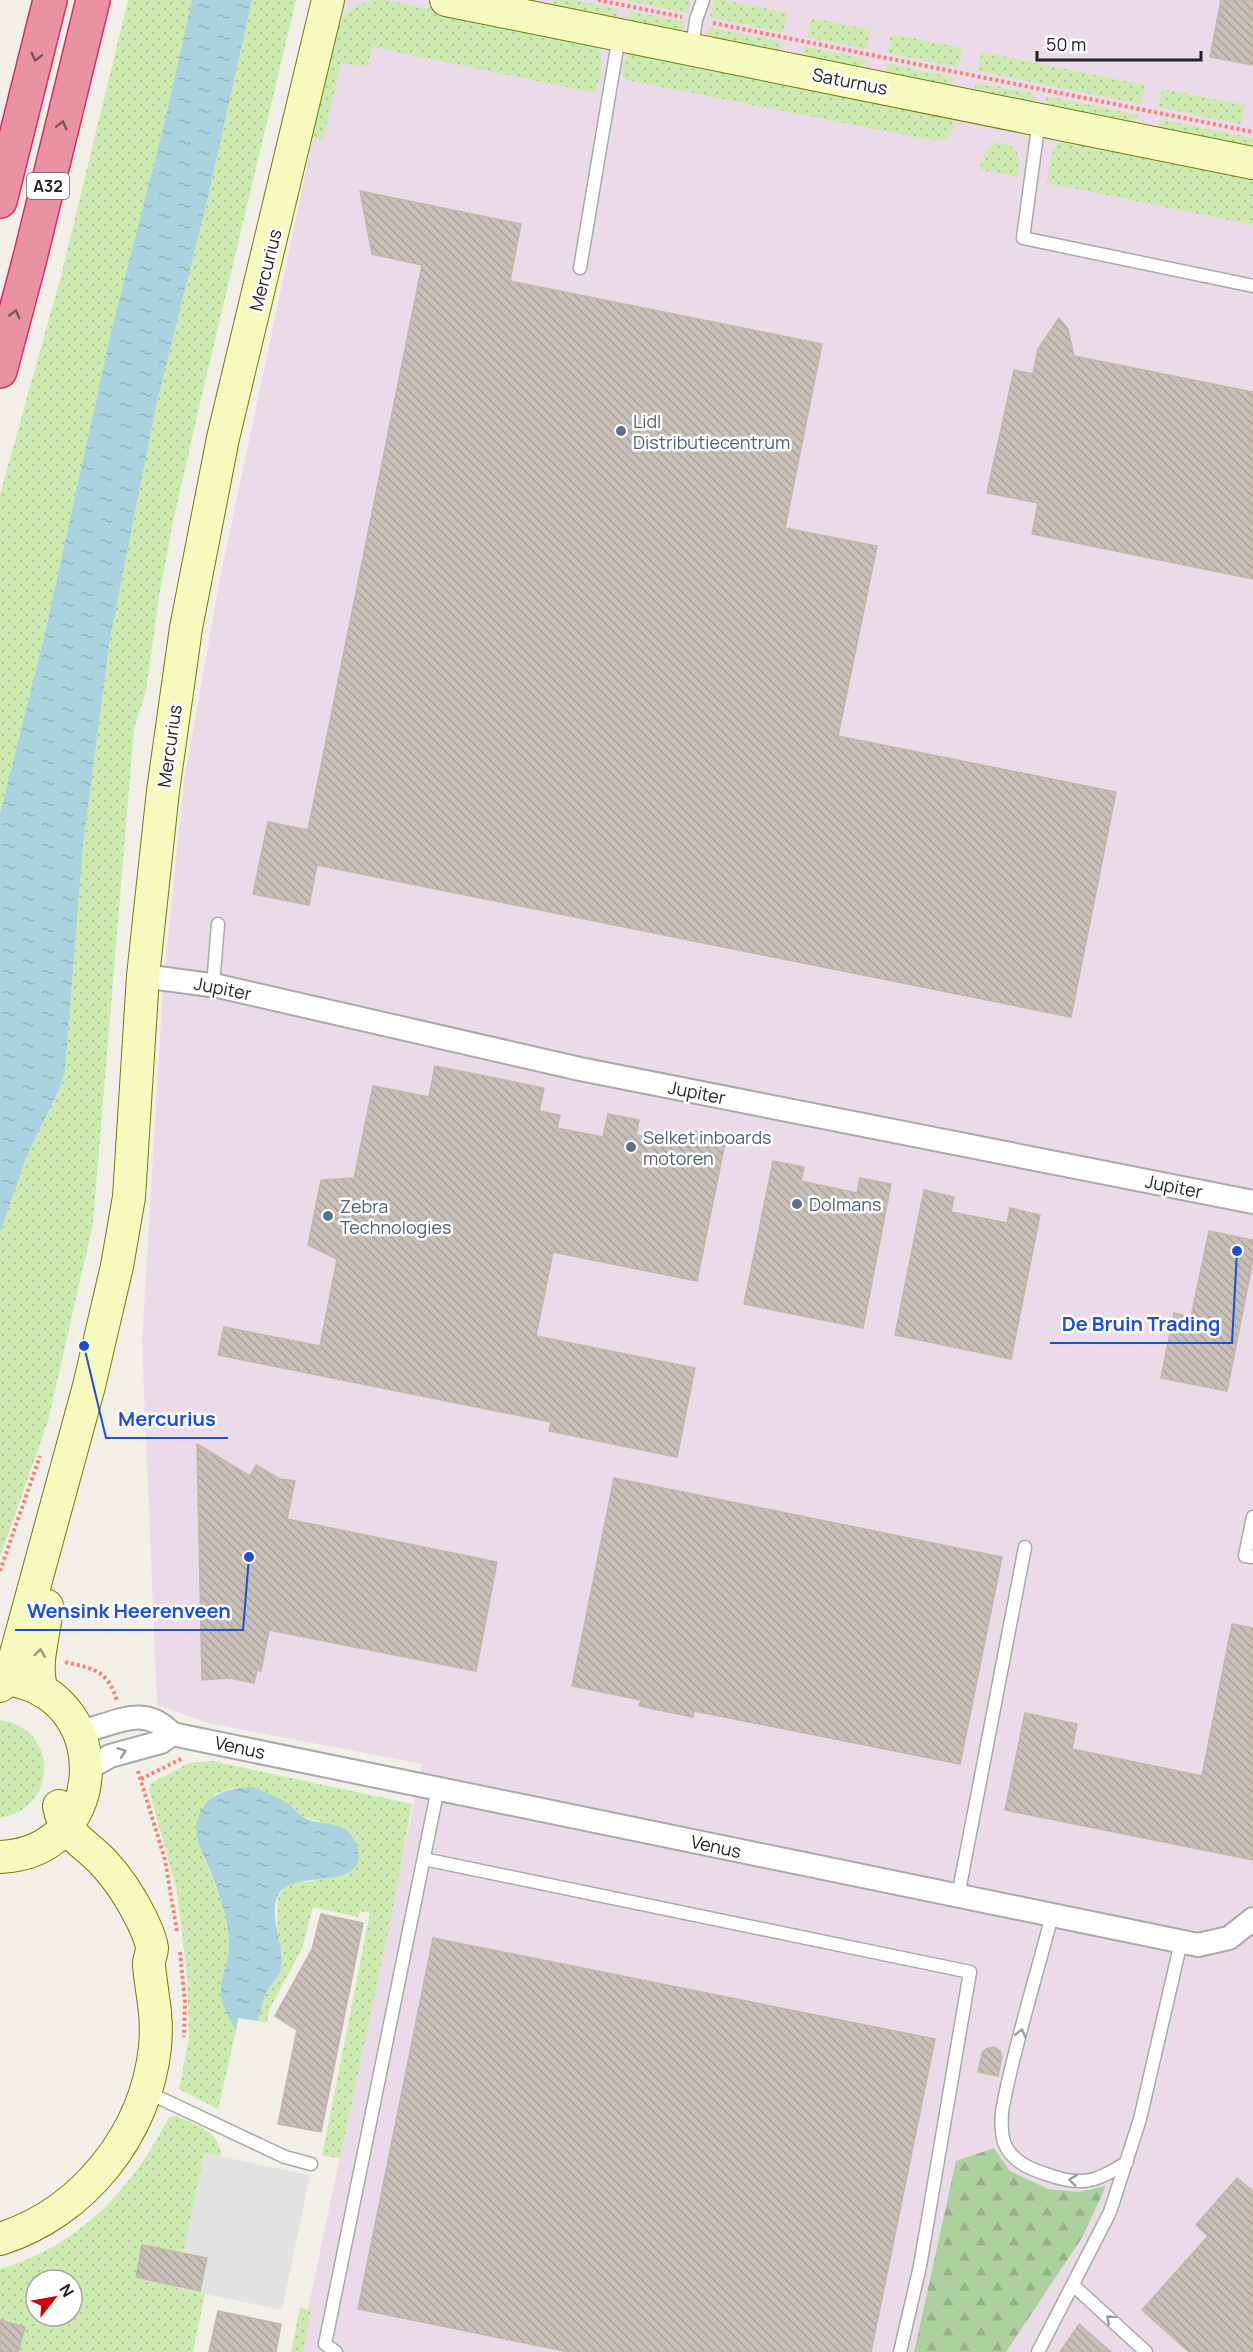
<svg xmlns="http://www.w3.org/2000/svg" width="1253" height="2352" font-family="Manrope,sans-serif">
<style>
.industrial{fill:#ebdbe8}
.grass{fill:url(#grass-dots);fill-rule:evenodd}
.forest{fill:url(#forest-firs)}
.parking{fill:#e2e2e2}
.water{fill:url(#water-ripples)}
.building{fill:url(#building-back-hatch);stroke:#c4b6ab;stroke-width:1.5}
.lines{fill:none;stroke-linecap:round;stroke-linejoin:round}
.service-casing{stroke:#a9a9a9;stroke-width:15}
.minor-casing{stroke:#a9a9a9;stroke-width:26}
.secondary-casing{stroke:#707d05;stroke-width:34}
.motorway-casing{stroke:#dc2a67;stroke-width:36}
.path{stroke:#fa8072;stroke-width:4;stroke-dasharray:3 3;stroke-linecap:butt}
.service{stroke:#fff;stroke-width:12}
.minor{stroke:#fff;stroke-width:22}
.secondary{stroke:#f7fabf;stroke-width:32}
.motorway{stroke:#e892a2;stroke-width:33}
.oneway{stroke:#7b545c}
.oneway2{stroke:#979978}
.oneway3{stroke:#9c9c9c}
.service-dot{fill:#5c6f8a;stroke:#fff;stroke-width:2}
.labels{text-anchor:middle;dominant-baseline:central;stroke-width:5;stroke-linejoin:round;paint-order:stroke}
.shield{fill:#fff;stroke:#646464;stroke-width:1.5}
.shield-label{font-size:16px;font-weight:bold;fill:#222}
.street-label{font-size:18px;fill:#222;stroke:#fff}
.service-label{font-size:18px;fill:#4e5e75;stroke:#fff;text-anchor:start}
.leader{fill:none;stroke:#1d4ed8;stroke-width:2}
.callout-dot{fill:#1d4ed8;stroke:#fff;stroke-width:2}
.callout-label{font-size:20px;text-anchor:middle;font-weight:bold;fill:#1d4ed8;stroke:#fff;stroke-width:5;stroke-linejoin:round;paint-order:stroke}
</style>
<defs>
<pattern id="grass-dots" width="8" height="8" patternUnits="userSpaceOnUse" patternTransform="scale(1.5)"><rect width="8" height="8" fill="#cdebb0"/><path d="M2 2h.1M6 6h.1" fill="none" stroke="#b0c997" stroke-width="1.8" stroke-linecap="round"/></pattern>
<pattern id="forest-firs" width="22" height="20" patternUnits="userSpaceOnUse" patternTransform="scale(1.5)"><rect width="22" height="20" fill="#add19e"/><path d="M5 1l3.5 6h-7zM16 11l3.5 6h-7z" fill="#95b388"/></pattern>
<pattern id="water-ripples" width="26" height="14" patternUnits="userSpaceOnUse" patternTransform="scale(1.5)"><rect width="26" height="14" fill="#aad3df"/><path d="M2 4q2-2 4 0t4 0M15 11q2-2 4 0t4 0" fill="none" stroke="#92b5bf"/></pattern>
<pattern id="building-back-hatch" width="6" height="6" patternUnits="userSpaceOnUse" patternTransform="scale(1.5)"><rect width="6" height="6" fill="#c7bfb8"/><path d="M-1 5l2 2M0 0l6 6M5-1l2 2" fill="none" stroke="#aba49e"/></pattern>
</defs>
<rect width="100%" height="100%" fill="#f2efe9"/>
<!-- industrial -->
<path class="industrial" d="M342,0H1253V2352H299L422,1764L209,1723L157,1705L142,1342L163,987L184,781L220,578Z"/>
<!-- grass -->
<g class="grass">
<path d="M128,0H192L166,116L111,332L45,633L0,814V494L61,276Z"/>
<path d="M252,0H296L201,399L173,522L159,597L146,691L134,728L93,1224L48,1421L0,1557V1233L27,1155L59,1090L65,1071L83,846L110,639L157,402L208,197Z"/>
<path d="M374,0H385L590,41C609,55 600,73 596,93L372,47L367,67L341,63L323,140L312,137L309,134L334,31C344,13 354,5 374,0Z"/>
<path d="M553,0H574L615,8L618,11L616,21L554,6Z"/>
<path d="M624,0H690L687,13Z"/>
<path d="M714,0H724L787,13L783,33L710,17Z"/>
<path d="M630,11L685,22V27L677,33L626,24Z"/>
<path d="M811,18L871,30L867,49L807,37Z"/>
<path d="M708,27L783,42L782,48L777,53L709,38L706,34Z"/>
<path d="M891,34L962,48L958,67L887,53Z"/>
<path d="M803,46L865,59L864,64L858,69L806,59L802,51Z"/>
<path d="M635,52L945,115L952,120L955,127L946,139L936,141L626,80L621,73C623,62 625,56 635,52Z"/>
<path d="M982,52L1145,85L1141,104L977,71Z"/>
<path d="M885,63L955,78L950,85L945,88L888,74Z"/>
<path d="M975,82L1035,94L1034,105L980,94L975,88Z"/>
<path d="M1162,89L1245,105L1241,124L1158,107Z"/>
<path d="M1047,96L1138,115L1132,124L1044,107Z"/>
<path d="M1158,119L1253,138V150L1160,130Z"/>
<path d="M1066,138L1253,175V225L1047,183C1050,167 1049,145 1066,138Z"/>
<path d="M998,142C1022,148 1020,156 1017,177L980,170C983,155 984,148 998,142Z"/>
<path d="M0,1720C59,1728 59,1808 0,1818Z"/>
<path d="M212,1761L412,1804L391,1918L340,2158L322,2156L370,1913L360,1911L358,1917L313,1907L302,1949L269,2010L267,2023L258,2021L260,2005L281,1967L277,1927L278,1896L285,1887L296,1882H307L345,1875L354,1869L322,1822L301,1816L293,1806L233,1788L215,1794L202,1807L197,1839L223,1906L230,1944L221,1998L236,2031L218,2109L179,2089L189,2038L187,1976L177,1892L149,1790L150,1784L189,1763Z"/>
<path d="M177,2116C195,2125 222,2132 221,2156L204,2153L177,2288L205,2294L193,2352H0V2269C81,2245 131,2190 169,2117ZM36,2280H72V2316H36Z"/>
<path d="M300,2307L311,2311L303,2352H291Z"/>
</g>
<!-- forest -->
<path class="forest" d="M994,2148L1010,2171L1048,2189L1078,2192L1106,2186L1083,2236L1006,2352H914L956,2161Z"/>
<!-- parking -->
<path class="parking" d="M204,2153L310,2175L282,2310L176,2288Z"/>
<!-- water -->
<g class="water">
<path d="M192,0H252L208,197L157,402L110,639L83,846L65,1071L59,1090L27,1155L0,1233V814L45,633L111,332L166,116Z"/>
<path d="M253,1787C266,1792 278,1797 290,1805C295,1808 298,1814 303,1817C316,1825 333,1821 346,1830C352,1834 356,1842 358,1849C366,1894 293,1867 278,1895C268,1915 285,1948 281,1968C279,1977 272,1983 267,1991C262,2001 260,2011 258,2021L238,2018L236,2031C231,2021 223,2008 221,1997C219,1979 230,1961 229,1943C228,1915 217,1888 207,1863C204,1855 198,1845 197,1837C193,1799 221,1788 253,1787Z"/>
</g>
<!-- building -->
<g class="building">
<path d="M1221,0H1253V65L1210,57Z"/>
<path d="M360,191L521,224L510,281L822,344L785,528L877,546L838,736L1116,792L1071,1017L317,865L309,905L253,894L268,822L308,830L422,265L372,254Z"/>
<path d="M1059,318L1068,329L1074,356L1253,392V579L1032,534L1038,503L987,493L1014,370L1033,374L1038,349Z"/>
<path d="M435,1066L544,1088L539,1111L560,1115L557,1128L603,1137L608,1114L639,1120L636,1135L692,1146L695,1131L726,1138L697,1281L553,1252L536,1336L695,1368L677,1457L549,1431L551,1422L218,1355L224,1327L320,1346L337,1259L308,1245L321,1180L354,1178L373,1086L429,1097Z"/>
<path d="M773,1161L804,1167L801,1181L857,1193L860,1178L891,1184L863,1328L744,1304Z"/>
<path d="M924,1190L954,1197L951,1212L1007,1223L1010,1208L1040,1215L1011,1359L895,1335Z"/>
<path d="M1209,1231L1253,1240V1260L1227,1391L1161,1378L1174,1313L1191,1317Z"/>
<path d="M197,1444L250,1476L256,1465L280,1479L295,1481L287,1519L497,1562L476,1671L269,1630L261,1671L257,1670L254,1683L230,1678L202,1680Z"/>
<path d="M614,1478L1002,1557L960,1764L694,1711L693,1717L639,1706L641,1700L572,1686Z"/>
<path d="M1232,1624L1253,1628V1860L1005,1810L1025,1713L1077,1724L1072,1749L1202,1776Z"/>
<path d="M321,1914L363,1923L321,2132L278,2124L297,2030L275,2016L312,1949Z"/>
<path d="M433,1938L935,2039L871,2352H569L358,2309Z"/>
<path d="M994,2047L1000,2051L1002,2057L998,2076L978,2072L982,2053L986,2049Z"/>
<path d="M1237,2178L1253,2191V2352H1189L1142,2310L1208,2236L1196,2225Z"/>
<path d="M142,2245L207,2258L200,2291L136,2277Z"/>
<path d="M218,2311L281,2324L276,2352H209Z"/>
<path d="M0,2320L25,2327L18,2352H0Z"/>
<path d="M1079,2324L1111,2352H1060Z"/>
</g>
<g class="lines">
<defs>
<g id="service">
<path d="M692,48L696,20L703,0"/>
<path d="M1039,120L1023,238L1253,286"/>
<path d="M580,268L619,36"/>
<path d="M213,985L218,924"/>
<path d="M1253,1517L1245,1556L1253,1557"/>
<path d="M424,1859L970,1972L920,2266L900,2352"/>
<path d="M958,1896L1025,1547"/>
<path d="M1052,1915C1036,1978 1015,2043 1003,2106C1001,2115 1001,2133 1004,2142C1010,2160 1029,2169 1046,2174C1081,2187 1097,2182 1127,2162"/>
<path d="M147,2092L285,2157L311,2164"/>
<path d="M1073,2285L1146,2352"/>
<path d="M336,2352L325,2344L438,1788"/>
<path d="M1038,2352L1110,2212L1140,2119L1181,1942"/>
</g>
<g id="minor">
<path d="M143,976L218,986L580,1069L1253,1202"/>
<path d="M79,1732C115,1725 143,1702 172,1734L1198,1945L1229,1938L1253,1919"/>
<path d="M87,1769L110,1756L161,1742L172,1734"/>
</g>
<g id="secondary">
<path d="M446,0L1253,163"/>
<path d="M0,1679C113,1685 116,1852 0,1857"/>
<path d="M0,1686L11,1672L89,1386L117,1266L129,1197L143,976L163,791L186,628L223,438L328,0"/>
<path d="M42,1691C33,1663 45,1634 47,1606"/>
<path d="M0,2239C83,2213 146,2134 155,2047C158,2015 152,1996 149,1966C148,1960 152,1954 152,1948C151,1938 145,1927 141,1918C131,1898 118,1878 103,1862C84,1842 64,1835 59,1806"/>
</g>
<g id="motorway">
<path d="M0,201L50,0"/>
<path d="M0,371L30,258L93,0"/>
</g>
</defs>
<!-- service casing -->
<use href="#service" class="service-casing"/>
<!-- minor casing -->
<use href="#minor" class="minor-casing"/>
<!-- secondary casing -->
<use href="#secondary" class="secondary-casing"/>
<!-- motorway casing -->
<use href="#motorway" class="motorway-casing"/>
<!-- path -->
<g class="path">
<path d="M598,0L682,17"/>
<path d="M713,23L1253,132"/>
<path d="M0,1571L40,1456"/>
<path d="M65,1662C94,1669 107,1669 117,1701"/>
<path d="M138,1771L165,1860L177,1932"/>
<path d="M141,1779L183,1758"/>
<path d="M180,1952L185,2002L184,2037"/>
</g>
<!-- service -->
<use href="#service" class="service"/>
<!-- minor -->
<use href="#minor" class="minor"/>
<!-- secondary -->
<use href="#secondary" class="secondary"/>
<!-- motorway -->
<use href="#motorway" class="motorway"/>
</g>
<!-- one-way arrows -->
<defs><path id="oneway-chevron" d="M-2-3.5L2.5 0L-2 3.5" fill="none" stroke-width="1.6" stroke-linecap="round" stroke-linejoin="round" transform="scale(1.5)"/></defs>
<g class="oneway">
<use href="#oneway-chevron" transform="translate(36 57) rotate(104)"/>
<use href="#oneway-chevron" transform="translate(62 125) rotate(-76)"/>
<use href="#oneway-chevron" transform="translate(15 314) rotate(-75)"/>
</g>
<use class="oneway2" href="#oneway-chevron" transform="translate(40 1653) rotate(-82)"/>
<g class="oneway3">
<use href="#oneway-chevron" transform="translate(122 1752) rotate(-19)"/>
<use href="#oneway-chevron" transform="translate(1021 2033) rotate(-76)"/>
<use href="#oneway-chevron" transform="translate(1073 2180) rotate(-173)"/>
<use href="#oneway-chevron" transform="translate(1110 2319) rotate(-138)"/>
</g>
<!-- markers -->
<g class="service-dot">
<circle cx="621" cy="431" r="6"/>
<circle cx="631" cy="1147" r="6"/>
<circle cx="797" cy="1204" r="6"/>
<circle cx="328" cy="1216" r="6"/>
</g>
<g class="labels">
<!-- shield labels -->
<rect class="shield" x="27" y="173" width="42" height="26" rx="4.5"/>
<g class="shield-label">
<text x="48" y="186">A32</text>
</g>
<!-- street labels -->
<g class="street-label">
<text transform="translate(850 81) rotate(11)">Saturnus</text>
<text transform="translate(265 270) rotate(-76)">Mercurius</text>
<text transform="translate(169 746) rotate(-82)">Mercurius</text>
<text transform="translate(223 988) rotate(11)">Jupiter</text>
<text transform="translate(697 1092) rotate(11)">Jupiter</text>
<text transform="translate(1174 1186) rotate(11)">Jupiter</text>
<text transform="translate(240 1747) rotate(12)">Venus</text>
<text transform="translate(716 1846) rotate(12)">Venus</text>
</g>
<!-- service labels -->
<g class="service-label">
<text x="633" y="421">Lidl<tspan x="633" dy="21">Distributiecentrum</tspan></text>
<text x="643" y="1137">Selket inboards<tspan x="643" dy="21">motoren</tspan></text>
<text x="809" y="1204">Dolmans</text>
<text x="340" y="1206">Zebra<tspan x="340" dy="21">Technologies</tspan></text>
</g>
</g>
<!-- callouts -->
<path class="leader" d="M1237 1251L1232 1343H1050M84 1346L106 1438H228M249 1557L243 1630H15"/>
<g class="callout-dot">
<circle cx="1237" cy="1251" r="6"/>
<circle cx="84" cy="1346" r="6"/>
<circle cx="249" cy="1557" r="6"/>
</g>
<g class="callout-label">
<text x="1141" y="1331">De Bruin Trading</text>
<text x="167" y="1426">Mercurius</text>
<text x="129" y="1618">Wensink Heerenveen</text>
</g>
<!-- north arrow -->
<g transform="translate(54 2298) rotate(59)"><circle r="28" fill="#ffffff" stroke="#a7a7a7" stroke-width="1.5"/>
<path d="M0-4.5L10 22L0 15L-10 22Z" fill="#d40000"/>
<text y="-9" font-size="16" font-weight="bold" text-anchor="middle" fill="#222222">N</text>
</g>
<!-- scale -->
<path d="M1037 51v9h164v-9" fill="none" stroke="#222222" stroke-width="3"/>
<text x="1046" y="51" font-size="18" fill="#222222" stroke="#ffffff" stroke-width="4.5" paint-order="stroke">50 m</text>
</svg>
